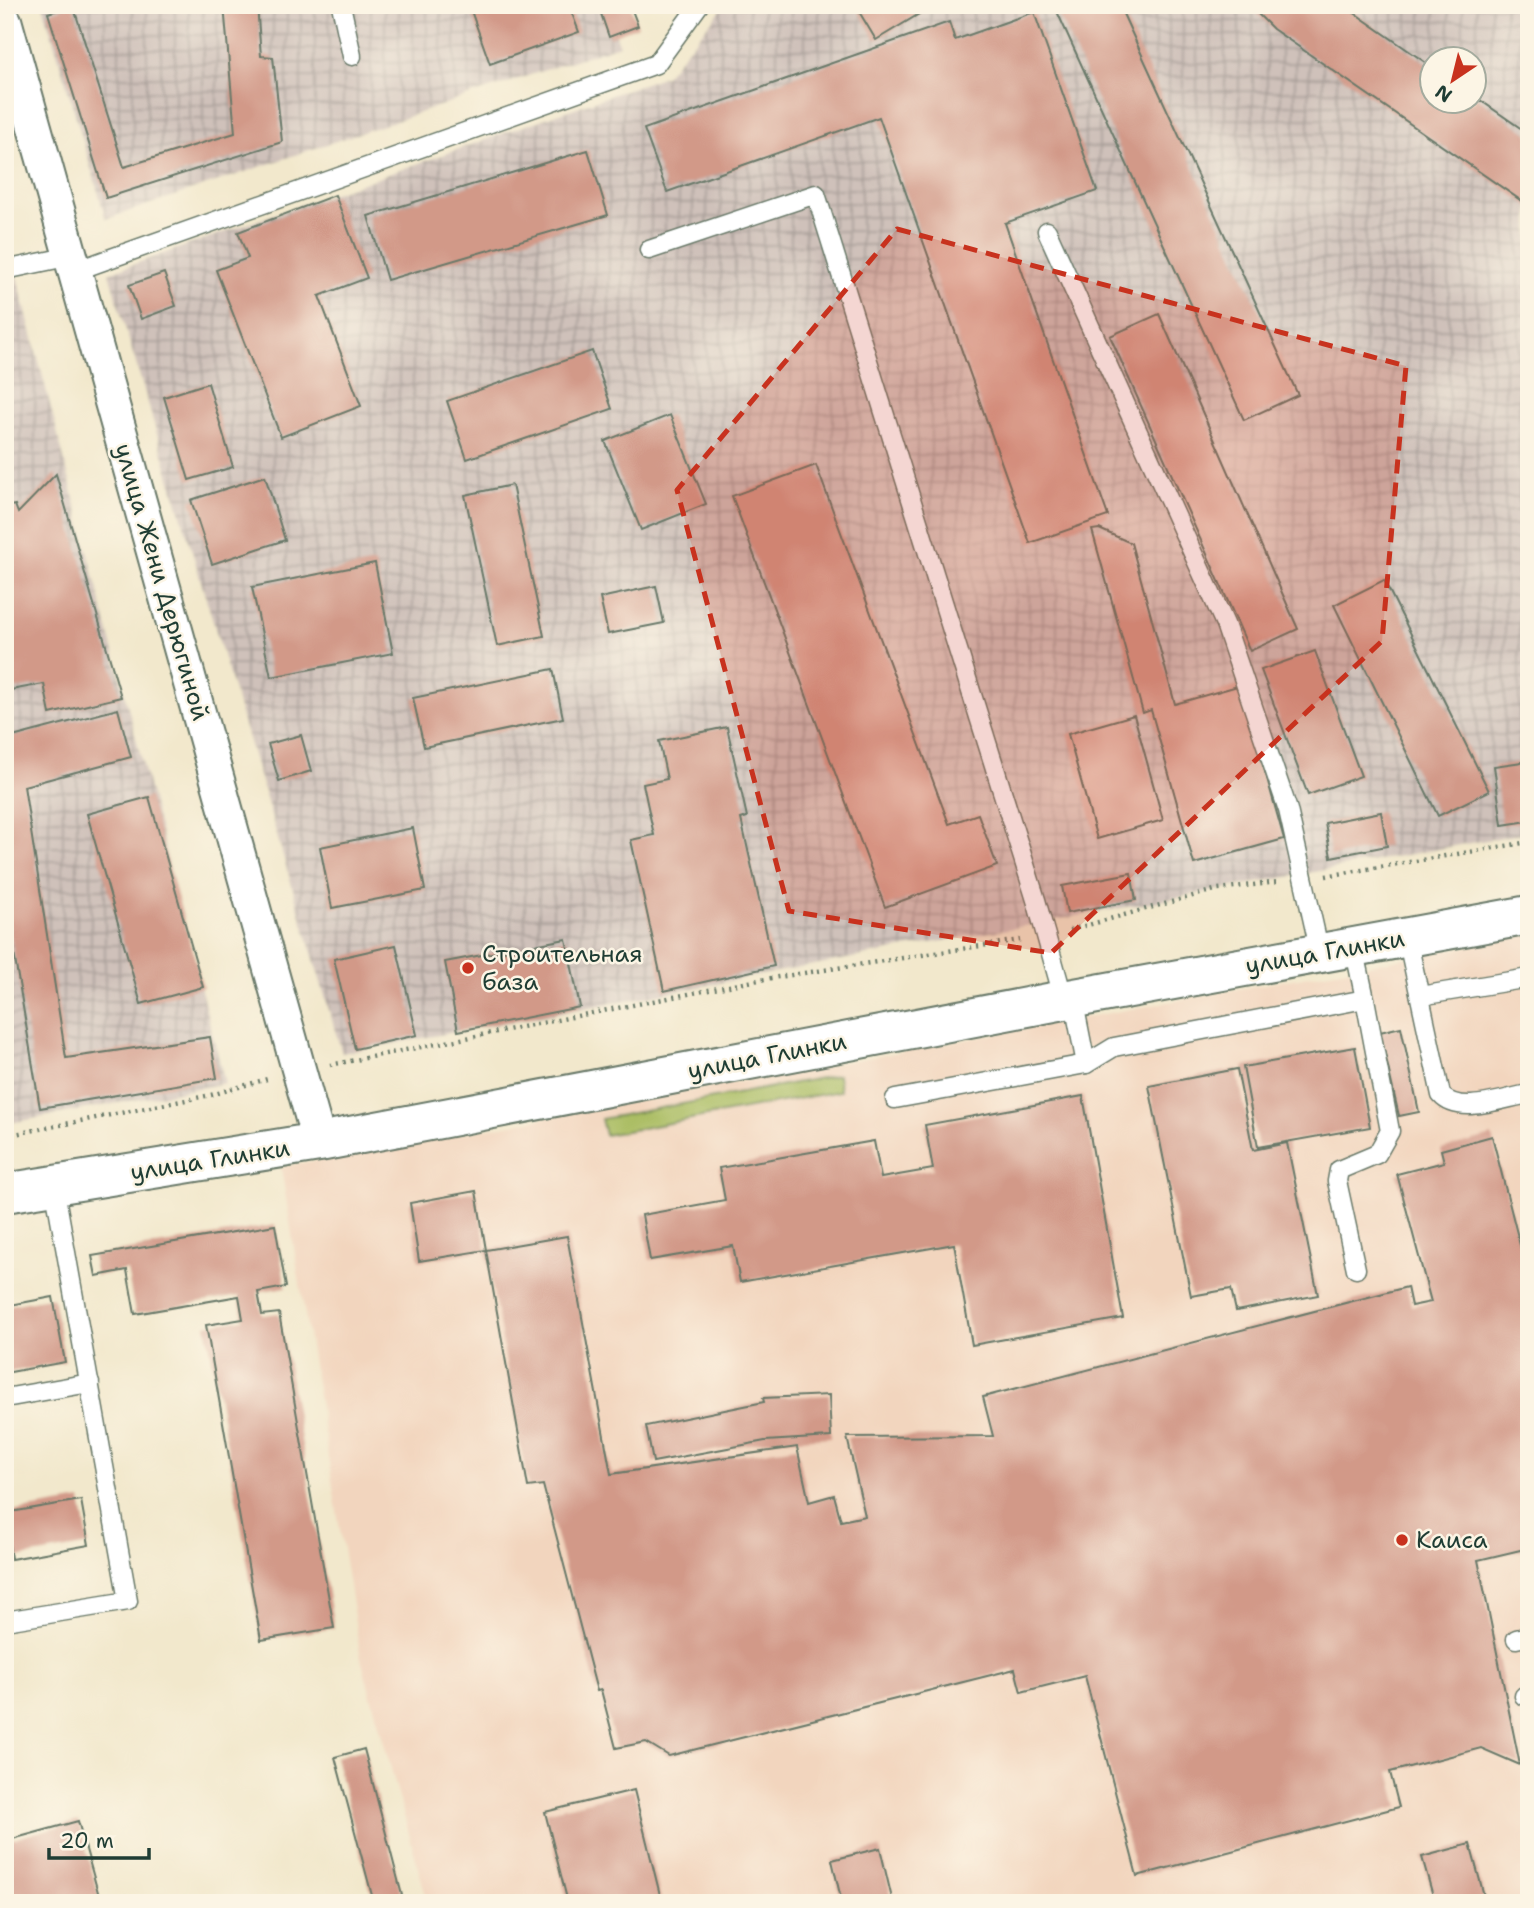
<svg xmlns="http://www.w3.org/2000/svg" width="1534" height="1908" font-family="'Shantell Sans',sans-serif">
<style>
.built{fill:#f2d5be}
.industrial{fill:url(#industrial-grid);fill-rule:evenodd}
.grass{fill:#a9bc60;stroke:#647c4a;stroke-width:2}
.building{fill:#d29988}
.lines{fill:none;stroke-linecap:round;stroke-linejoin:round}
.service-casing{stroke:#697969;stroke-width:21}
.minor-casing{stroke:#697969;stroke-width:37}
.secondary-casing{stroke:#697969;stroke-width:42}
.path{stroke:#697969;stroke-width:4.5;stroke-dasharray:2 5;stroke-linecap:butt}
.service{stroke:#fff;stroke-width:18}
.minor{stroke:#fff;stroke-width:33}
.secondary{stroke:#fff;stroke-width:38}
.marked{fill:#c8321e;fill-opacity:0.2;stroke:#c8321e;stroke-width:5;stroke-dasharray:14 9;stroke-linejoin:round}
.poi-dot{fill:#c8321e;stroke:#fcf5e5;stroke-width:2.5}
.labels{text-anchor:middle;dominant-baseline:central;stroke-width:5;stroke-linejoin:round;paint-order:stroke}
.street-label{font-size:24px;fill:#1f3d34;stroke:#fcf5e5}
.poi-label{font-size:24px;fill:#1f3d34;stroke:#fcf5e5;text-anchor:start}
</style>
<defs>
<pattern id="industrial-grid" width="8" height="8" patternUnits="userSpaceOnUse" patternTransform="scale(1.75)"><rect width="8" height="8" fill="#cfc1ba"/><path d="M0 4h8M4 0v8" fill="none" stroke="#a79e98"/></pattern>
</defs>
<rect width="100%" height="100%" fill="#fcf5e5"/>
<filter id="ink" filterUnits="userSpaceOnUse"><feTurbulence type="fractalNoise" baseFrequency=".0143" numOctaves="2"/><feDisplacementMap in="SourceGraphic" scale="14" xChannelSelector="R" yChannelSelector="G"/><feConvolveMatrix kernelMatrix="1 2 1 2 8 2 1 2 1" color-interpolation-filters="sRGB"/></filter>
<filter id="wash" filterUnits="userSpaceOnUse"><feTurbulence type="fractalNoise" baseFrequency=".00686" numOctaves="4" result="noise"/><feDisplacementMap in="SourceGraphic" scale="28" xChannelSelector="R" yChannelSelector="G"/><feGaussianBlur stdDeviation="1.57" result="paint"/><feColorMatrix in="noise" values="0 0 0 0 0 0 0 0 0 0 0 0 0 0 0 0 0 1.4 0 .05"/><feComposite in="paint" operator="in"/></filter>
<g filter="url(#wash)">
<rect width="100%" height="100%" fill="#f2e8cc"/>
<!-- built -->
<path class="built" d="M1529,935V1903H428L361,1659L281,1167Z"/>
<!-- industrial -->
<g class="industrial">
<path d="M43,5H607L619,45L106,219Z"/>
<path d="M725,5H1529V832L342,1053L109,273L665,76ZM1432,60H1474V102H1432Z"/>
<path d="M5,230L225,1083L5,1124Z"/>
</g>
<!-- grass -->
<path class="grass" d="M838,1075L840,1091L605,1135L601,1119Z"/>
<g id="blocks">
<!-- building -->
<g class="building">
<path d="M73,5L124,167L235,133L224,5H257L261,56L273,57L282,142L106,198L48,13Z"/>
<path d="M469,5H576L570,8L579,32L490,64Z"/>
<path d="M598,5H630L638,26L609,37Z"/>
<path d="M855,5H934L876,40Z"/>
<path d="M1054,5H1119L1298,395L1244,420Z"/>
<path d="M1249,5H1343L1432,67V102H1474V96L1529,134V206L1273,29Z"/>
<path d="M1034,12L1097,191L1005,223L1108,516L1030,543L879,117L667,192L644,129L949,22L955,40Z"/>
<path d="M588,150L608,215L387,280L368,216Z"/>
<path d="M335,195L367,278L319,296L361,406L281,437L216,270L248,258L238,232Z"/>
<path d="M164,273L176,306L141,319L129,285Z"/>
<path d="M1159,314L1298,629L1250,651L1110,336Z"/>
<path d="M592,351L612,409L467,459L447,401Z"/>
<path d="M208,383L233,467L189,480L164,397Z"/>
<path d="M670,415L706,504L641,530L605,441Z"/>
<path d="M816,465L949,824L978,814L997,866L885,907L732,496Z"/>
<path d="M56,474L121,697L50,714L44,684L5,691V507L15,505L18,513Z"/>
<path d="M265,476L285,540L212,564L191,500Z"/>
<path d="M512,485L544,636L497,646L465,495Z"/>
<path d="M1099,529L1131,543L1175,704L1241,685L1284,839L1194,864L1151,710L1143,713L1092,530Z"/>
<path d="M375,563L393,653L271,677L252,587Z"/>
<path d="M1384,580L1489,791L1438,816L1334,605Z"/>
<path d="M656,586L664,623L608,634L600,598Z"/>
<path d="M1315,651L1361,776L1308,795L1261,670Z"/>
<path d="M553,669L563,718L424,747L413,698Z"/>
<path d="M118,709L131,757L24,786L66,1058L210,1037L217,1078L40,1108L5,900V739Z"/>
<path d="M1134,715L1163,820L1097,839L1068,734Z"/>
<path d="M727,727L747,817L741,819L774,966L664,991L631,840L654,835L643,784L667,779L659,741Z"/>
<path d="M301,735L311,771L279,781L268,744Z"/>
<path d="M1529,761V821L1502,825L1494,766Z"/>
<path d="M149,797L203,987L141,1004L87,814Z"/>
<path d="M1381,812L1387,846L1331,857L1325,823Z"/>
<path d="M413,828L425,890L332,908L320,847Z"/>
<path d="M1131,873L1136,900L1067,913L1062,886Z"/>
<path d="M566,939L580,1007L458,1031L445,962Z"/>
<path d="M396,945L417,1035L355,1049L334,959Z"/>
<path d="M1401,1027L1419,1112L1399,1116L1380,1032Z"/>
<path d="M1355,1047L1370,1127L1258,1147L1243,1067Z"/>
<path d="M1237,1069L1253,1150L1287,1143L1318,1295L1236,1311L1231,1289L1191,1296L1149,1086Z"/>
<path d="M1083,1096L1123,1318L972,1345L954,1244L740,1282L733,1246L650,1260L642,1215L725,1200L719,1168L874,1141L881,1178L933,1169L925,1125Z"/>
<path d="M1492,1136L1522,1253L1529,1251V1548L1478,1560L1520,1765L1481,1748L1390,1772L1399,1807L1137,1876L1085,1676L1021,1692L1015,1669L669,1756L646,1742L616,1748L601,1690L597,1691L543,1485L528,1487L486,1250L567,1236L611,1474L797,1447L809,1502L834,1495L841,1521L865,1516L847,1437L993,1436L983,1397L1407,1287L1411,1306L1431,1302L1397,1174L1444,1162L1441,1150Z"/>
<path d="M476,1191L486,1250L419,1261L410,1203Z"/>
<path d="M275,1225L286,1287L258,1292L262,1315L279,1313L334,1628L261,1640L206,1325L243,1319L239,1296L135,1314L127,1270L96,1276L92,1256Z"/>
<path d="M53,1297L65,1362L5,1373V1306Z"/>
<path d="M829,1395L831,1437L765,1441L653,1462L646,1426L764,1402L763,1398Z"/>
<path d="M81,1500L89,1545L11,1559L5,1513Z"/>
<path d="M364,1749L404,1903H374L335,1757Z"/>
<path d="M634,1790L662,1903H568L545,1812Z"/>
<path d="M78,1821L101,1903H5V1841Z"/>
<path d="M1470,1844L1486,1903H1435L1422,1857Z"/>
<path d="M880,1848L893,1903H842L832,1860Z"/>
</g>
</g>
</g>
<g filter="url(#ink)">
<use href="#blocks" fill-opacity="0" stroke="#697969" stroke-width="2"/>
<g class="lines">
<defs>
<g id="service">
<path d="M341,5L352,56"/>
<path d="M1047,231L1225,624L1288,810L1320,953"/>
<path d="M649,250L816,194L1036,900L1064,1000"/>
<path d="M5,270L71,256"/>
<path d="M75,271L656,64L699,5"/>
<path d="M1407,937L1441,1095C1459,1116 1504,1098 1529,1094"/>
<path d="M1420,996L1529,978"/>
<path d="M1073,998L1086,1064"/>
<path d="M895,1099L1086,1064L1114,1047L1365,999L1354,947"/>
<path d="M1356,1269L1337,1181L1339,1170L1377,1154L1390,1131L1365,999"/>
<path d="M5,1398L90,1383"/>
<path d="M5,1621L128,1601L54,1185"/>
<path d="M1516,1639L1529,1636"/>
<path d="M1524,1696L1529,1695"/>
</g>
<path id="minor" d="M5,22L319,1142"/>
<path id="secondary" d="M5,1193L319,1142L1064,1000L1529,915"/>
</defs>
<!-- service casing -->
<use href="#service" class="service-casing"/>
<!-- minor casing -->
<use href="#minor" class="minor-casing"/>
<!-- secondary casing -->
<use href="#secondary" class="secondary-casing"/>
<!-- path -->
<g class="path">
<path d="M1326,876L1529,842"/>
<path d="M1070,930L1218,889L1279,882"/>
<path d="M330,1065L759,980L1020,940"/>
<path d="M5,1136L211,1095L267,1079"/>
</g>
<!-- service -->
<use href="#service" class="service"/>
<!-- minor -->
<use href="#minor" class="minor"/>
<!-- secondary -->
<use href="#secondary" class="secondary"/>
</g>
</g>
<!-- marked area -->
<path class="marked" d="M897,229L1406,366L1382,641L1051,953L789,911L677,490Z"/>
<!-- markers -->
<g class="poi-dot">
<circle cx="468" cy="968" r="7"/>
<circle cx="1402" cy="1540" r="7"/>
</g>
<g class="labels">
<!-- street labels -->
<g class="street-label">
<text transform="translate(162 582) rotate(74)">улица Жени Дерюгиной</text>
<text transform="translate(1325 952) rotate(-10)">улица Глинки</text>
<text transform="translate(767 1056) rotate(-11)">улица Глинки</text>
<text transform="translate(210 1160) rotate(-9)">улица Глинки</text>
</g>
<!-- poi labels -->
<g class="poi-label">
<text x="482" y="954">Строительная<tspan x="482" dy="28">база</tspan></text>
<text x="1416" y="1540">Каиса</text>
</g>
</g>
<!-- margin -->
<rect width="1534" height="1908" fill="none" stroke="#fcf5e5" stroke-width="28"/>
<!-- north arrow -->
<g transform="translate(1453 80) rotate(215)"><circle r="33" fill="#fcf5e5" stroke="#a4ab9e" stroke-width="2"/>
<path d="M0-5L12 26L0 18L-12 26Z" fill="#c8321e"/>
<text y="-10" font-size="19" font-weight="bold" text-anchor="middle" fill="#1f3d34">N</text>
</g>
<!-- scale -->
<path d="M49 1848v10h100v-10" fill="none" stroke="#1f3d34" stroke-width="3.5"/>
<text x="60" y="1848" font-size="21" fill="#1f3d34" stroke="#fcf5e5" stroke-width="5" paint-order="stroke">20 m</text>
</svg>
